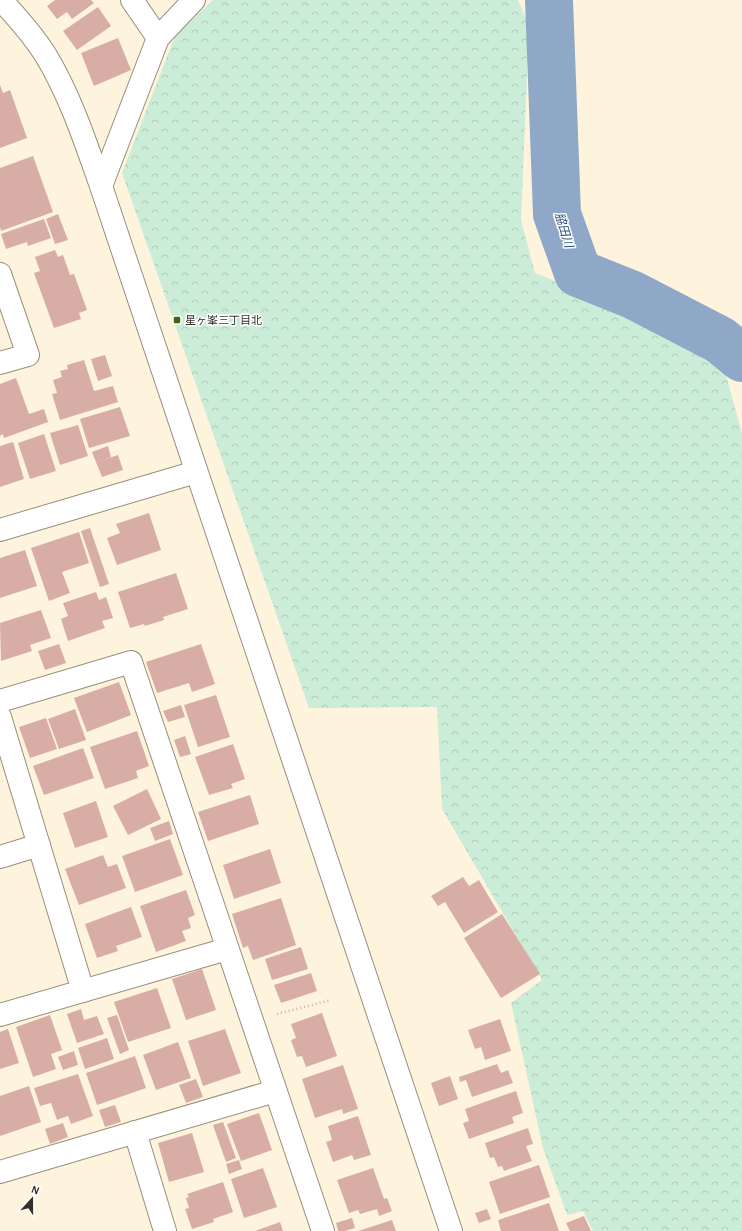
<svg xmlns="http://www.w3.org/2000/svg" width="742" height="1231" font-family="'Alegreya Sans','Noto Sans JP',sans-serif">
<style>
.forest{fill:url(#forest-crowns)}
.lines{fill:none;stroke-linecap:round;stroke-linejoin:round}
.river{stroke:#90a8c7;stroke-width:48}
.building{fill:#d8ada5}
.street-casing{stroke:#988e7a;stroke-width:24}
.secondary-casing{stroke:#988e7a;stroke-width:24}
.path{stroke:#beb6a4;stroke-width:2.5;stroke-dasharray:1 3;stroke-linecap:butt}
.street{stroke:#fff;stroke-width:22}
.secondary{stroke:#fff;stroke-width:22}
.poi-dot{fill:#43651b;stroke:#fff;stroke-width:1.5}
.labels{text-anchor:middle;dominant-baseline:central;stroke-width:3;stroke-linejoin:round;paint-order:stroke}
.poi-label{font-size:11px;fill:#343027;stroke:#fff;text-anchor:start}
.water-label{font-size:12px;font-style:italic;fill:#2c4f79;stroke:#fff}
</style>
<defs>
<pattern id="forest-crowns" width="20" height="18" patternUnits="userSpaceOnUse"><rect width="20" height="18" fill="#cbecd6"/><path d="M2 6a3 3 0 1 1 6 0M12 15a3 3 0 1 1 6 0" fill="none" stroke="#afcbb8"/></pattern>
</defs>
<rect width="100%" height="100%" fill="#fef4de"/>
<!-- forest -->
<path class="forest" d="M213,0H518L529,25L521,220L535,273L626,310L724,368L742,433V1231H593L583,1211L567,1215L543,1148L511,1003L542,980L442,809L437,707L309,708L122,173L175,36Z"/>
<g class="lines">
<!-- river -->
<path class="river" d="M549,0L557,214L578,273L633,295L720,340L742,358"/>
</g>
<!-- building -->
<g class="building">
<path d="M55,0H91L94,3L72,19L67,12L57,19L47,6Z"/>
<path d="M98,7L111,26L77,50L63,31Z"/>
<path d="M118,38L131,70L94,86L81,53Z"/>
<path d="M0,85L3,93L10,90L27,138L0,148Z"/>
<path d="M33,156L53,212L1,231L0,227V168Z"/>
<path d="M58,214L68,240L55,244L46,219Z"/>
<path d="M44,219L51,238L28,246L27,242L6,249L1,234Z"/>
<path d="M55,250L58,257L63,255L70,275L74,274L87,310L79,313L81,319L54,328L34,273L40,271L35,257Z"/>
<path d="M105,355L112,376L98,381L91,359Z"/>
<path d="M84,360L94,391L113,386L118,402L60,420L52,394L57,393L53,380L62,377L60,371L68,369L67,365Z"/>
<path d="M16,378L29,414L44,409L48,422L4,438L3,434L0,436V384Z"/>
<path d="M120,407L130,436L89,448L80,419Z"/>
<path d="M78,425L88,456L60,465L50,433Z"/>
<path d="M44,434L56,471L30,479L18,443Z"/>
<path d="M13,442L24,479L0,487V446Z"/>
<path d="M108,446L111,457L100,461L118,455L123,470L102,477L92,452Z"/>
<path d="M149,513L161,550L117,565L107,538L120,533L116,524Z"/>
<path d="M90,528L109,584L100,587L81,531Z"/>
<path d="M79,532L89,563L62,572L70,593L49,601L31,548Z"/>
<path d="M25,550L37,586L0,598V558Z"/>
<path d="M176,573L188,609L163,617L164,620L145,626L144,624L130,628L118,592Z"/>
<path d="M96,592L99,600L106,597L113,618L102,621L105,628L68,641L61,619L68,616L63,603Z"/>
<path d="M41,610L51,638L30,645L32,651L1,661L0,623Z"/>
<path d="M59,644L66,663L45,670L38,651Z"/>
<path d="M201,644L215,684L192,692L189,683L157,693L146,662Z"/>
<path d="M119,682L131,715L87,732L74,698Z"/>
<path d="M216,695L230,737L198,747L184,705Z"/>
<path d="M181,705L185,717L168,722L163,711Z"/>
<path d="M75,709L86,740L59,749L48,719Z"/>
<path d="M46,718L57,749L30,758L19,727Z"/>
<path d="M137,731L149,766L136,771L138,778L105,789L90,747Z"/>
<path d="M185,736L191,754L180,757L174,740Z"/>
<path d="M233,744L245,779L231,784L233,788L209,795L195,757Z"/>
<path d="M83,748L94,778L44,795L33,766Z"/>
<path d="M147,789L161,819L128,835L113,806Z"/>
<path d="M250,795L259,824L208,841L198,812Z"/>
<path d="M96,801L108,837L75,848L63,813Z"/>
<path d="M169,821L173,834L155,841L150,828Z"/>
<path d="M170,839L183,875L135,892L122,856Z"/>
<path d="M270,849L281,883L234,899L223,865Z"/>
<path d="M103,855L108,867L117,864L126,888L79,905L65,869Z"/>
<path d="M463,877L469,886L479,880L498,912L464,933L445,902L438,906L431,896Z"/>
<path d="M186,890L195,915L188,918L191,928L182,931L186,941L156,952L140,906Z"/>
<path d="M281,898L296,945L253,960L248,946L243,948L232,914Z"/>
<path d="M131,907L142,937L116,946L118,951L97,958L85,924Z"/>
<path d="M502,914L540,974L501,998L464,938Z"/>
<path d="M301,947L308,969L272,980L265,959Z"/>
<path d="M202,969L216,1010L186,1020L172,979Z"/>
<path d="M311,973L317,991L281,1003L274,985Z"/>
<path d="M157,988L171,1028L128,1042L114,1002Z"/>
<path d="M81,1009L84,1020L97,1016L104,1034L77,1043L67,1014Z"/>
<path d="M322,1013L337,1056L306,1067L302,1056L297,1057L291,1040L296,1038L291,1024Z"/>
<path d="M50,1015L62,1050L51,1054L56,1069L33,1077L16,1027Z"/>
<path d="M117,1015L129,1050L120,1054L107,1018Z"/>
<path d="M500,1019L511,1051L485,1060L481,1047L475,1049L468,1030Z"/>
<path d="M8,1029L19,1063L0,1069V1032Z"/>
<path d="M225,1029L241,1073L203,1086L188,1041Z"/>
<path d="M107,1038L114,1059L85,1069L78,1048Z"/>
<path d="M178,1042L191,1078L156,1090L143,1055Z"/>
<path d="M74,1051L78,1065L63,1070L58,1057Z"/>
<path d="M135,1056L146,1088L97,1105L86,1073Z"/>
<path d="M497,1064L501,1073L508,1070L513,1083L472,1097L466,1080L460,1082L459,1077Z"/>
<path d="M343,1065L358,1109L343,1114L342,1109L315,1118L302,1079Z"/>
<path d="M78,1074L93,1116L71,1124L68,1116L57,1120L51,1103L40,1106L34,1088Z"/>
<path d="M450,1076L458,1099L439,1106L431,1083Z"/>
<path d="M196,1079L203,1097L186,1103L179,1085Z"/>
<path d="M29,1086L41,1122L0,1136V1096Z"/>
<path d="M516,1091L523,1113L512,1117L514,1123L469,1139L463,1123L469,1121L465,1109Z"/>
<path d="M115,1105L121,1122L105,1127L99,1110Z"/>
<path d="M259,1113L272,1150L241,1161L227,1124Z"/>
<path d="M358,1116L371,1155L354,1160L352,1155L333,1162L326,1142L332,1140L328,1126Z"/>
<path d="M223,1122L236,1158L226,1162L213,1125Z"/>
<path d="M63,1123L68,1137L50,1144L45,1129Z"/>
<path d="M528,1128L533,1144L526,1146L532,1161L504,1171L502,1166L498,1167L494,1157L490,1158L485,1143Z"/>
<path d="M192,1133L204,1172L169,1182L158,1143Z"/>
<path d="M239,1160L242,1169L229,1174L226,1164Z"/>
<path d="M539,1165L550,1197L500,1214L489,1182Z"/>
<path d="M263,1168L277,1207L244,1218L231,1179Z"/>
<path d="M373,1168L384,1199L387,1198L392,1211L379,1216L377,1209L360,1214L358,1210L349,1213L337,1180Z"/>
<path d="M223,1182L233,1212L213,1219L214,1222L192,1229L185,1209L189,1208L186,1198L189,1197L187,1194Z"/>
<path d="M549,1203L559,1231H501L498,1220Z"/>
<path d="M487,1209L491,1219L479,1223L475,1213Z"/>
<path d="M584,1216L591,1231H570L566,1223Z"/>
<path d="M352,1218L355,1228L345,1231H338L336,1223Z"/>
<path d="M392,1220L396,1231H358Z"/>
<path d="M280,1222L283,1231H255Z"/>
</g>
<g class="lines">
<defs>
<g id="street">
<path d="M132,0L158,38"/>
<path d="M101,186L158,38L194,0"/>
<path d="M0,274L28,355L0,363"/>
<path d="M0,530L196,472"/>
<path d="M0,701L131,662L323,1231"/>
<path d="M0,717L83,991"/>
<path d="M0,857L39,845"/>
<path d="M0,1015L227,949"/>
<path d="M135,1132L165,1231"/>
<path d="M0,1172L275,1091"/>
</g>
<path id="secondary" d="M1,0C17,17 32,34 45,54C70,95 85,141 101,186L451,1231"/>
</defs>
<!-- street casing -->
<use href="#street" class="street-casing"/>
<!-- secondary casing -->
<use href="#secondary" class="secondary-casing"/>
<!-- path -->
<path class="path" d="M277,1014L331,1000"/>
<!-- street -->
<use href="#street" class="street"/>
<!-- secondary -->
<use href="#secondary" class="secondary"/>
</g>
<!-- markers -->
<rect class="poi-dot" x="173" y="316" width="8" height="8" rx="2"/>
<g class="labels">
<!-- poi labels -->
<g class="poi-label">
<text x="185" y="320">星ヶ峯三丁目北</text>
</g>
<!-- water labels -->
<g class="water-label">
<text transform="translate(564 230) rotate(73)">脇田川</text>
</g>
</g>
<!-- north arrow -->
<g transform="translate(32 1199) rotate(21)" stroke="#ffffff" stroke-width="3" paint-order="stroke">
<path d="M0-3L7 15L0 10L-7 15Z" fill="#343027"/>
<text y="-6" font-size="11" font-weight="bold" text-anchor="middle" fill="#343027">N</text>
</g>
</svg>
